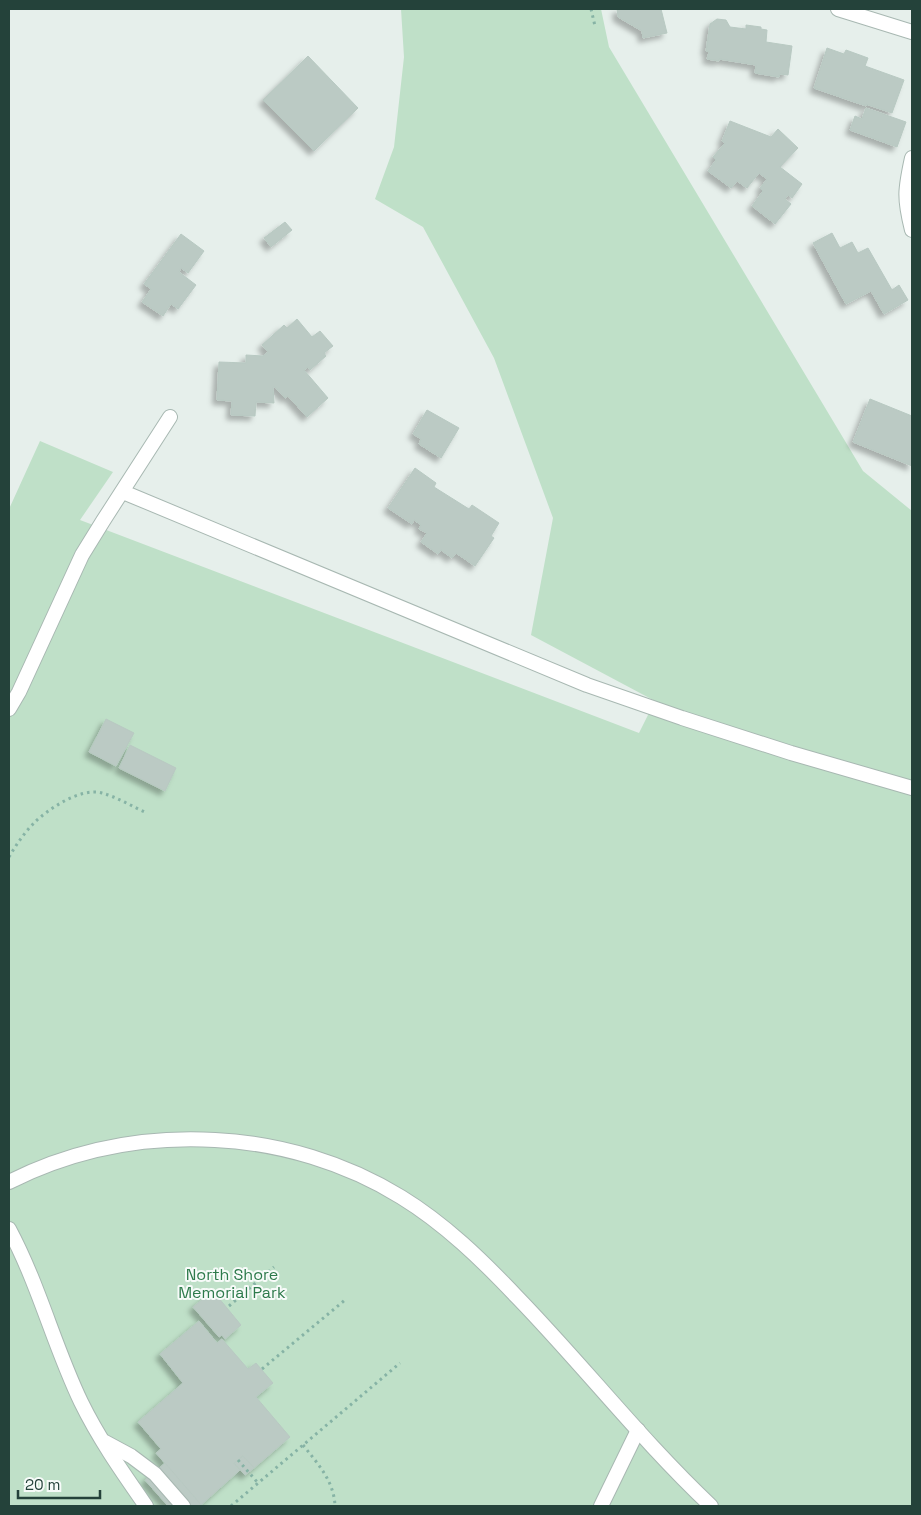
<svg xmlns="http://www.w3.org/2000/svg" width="921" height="1515" font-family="'Space Grotesk',sans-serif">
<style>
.green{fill:#bfe0c8}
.building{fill:#bbcac4;stroke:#b8c9c2;filter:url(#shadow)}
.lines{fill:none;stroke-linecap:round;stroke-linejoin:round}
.service-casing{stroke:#a8b8b2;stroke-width:16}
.path{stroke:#86b3a5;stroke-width:3;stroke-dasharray:2.5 4;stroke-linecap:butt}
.service{stroke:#fff;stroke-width:14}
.labels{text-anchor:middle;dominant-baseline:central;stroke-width:4;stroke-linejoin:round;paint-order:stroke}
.park-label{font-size:16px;fill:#2d7a4b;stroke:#f7fbf9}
</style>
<defs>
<filter id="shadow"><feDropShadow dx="-4.5" dy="4.5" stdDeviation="2.5" flood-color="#0004"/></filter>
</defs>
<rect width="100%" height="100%" fill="#e6efeb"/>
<!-- green -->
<path class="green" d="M401,9H601L609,47L863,471L912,511V1506H9V509L40,441L113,472L80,520L639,733L655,701L531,635L553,518L494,358L423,227L375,199L394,147L404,57Z"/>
<!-- building -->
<g class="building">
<path d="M617,9H661L667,33L643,38L642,31L618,17Z"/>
<path d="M717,19L726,20L730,27L746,29V25L761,27V29L767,30L766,42L792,46L788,75L780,74L779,77L755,73L756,65L719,59V61L707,59L709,52L706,51L710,24Z"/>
<path d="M827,48L844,54L846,50L868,58L865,66L904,80L892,113L866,104V106L814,88Z"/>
<path d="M308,56L358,108L314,151L263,100Z"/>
<path d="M866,108L906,122L897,147L850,130L855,116L862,119Z"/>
<path d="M730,121L771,137L778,129L798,148L780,167L802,184L792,198L788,195L785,199L791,204L775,224L752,206L763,191L760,188L767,179L759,173L747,188L737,181L731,188L708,171L716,160L713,157L725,143L722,141Z"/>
<path d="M285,222L292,230L271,247L264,238Z"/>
<path d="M832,233L840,248L852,242L858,253L868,248L892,290L899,285L908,300L884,314L871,291L846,304L813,243Z"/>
<path d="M181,234L204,251L188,273L181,268L179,272L196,285L178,309L171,304L163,316L142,302L151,289L144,284Z"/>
<path d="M297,319L312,337L320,331L333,346L324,353L326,356L310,370L308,367L304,370L328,398L307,417L288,396L285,398L275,387H273L274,403L256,402L255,416L231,415L232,401L217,400L219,362L246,363V355L263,356L268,352L262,345L284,325L287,328Z"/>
<path d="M870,399L912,416V466L853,442Z"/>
<path d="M427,410L459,428L441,458L419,444L421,439L413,434Z"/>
<path d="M415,468L436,483L434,487L469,509L472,505L499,523L491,536L494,538L475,566L456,553L452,558L441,550L438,554L421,542L427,533L419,529L421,525L414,520L412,524L388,508Z"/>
<path d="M106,719L134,733L116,766L89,752Z"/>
<path d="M130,745L176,768L165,791L119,768Z"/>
<path d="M213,1291L241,1325L225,1339L222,1335L219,1337L193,1307Z"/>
<path d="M199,1321L217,1343L222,1339L248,1369L256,1363L273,1383L256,1397L290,1437L254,1468L243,1456L234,1463L240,1470L201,1505L156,1453L161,1449L138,1422L183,1383L160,1354Z"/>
<path d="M243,1456L254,1468L245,1475L234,1463Z"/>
<path d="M165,1463L202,1506H168L145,1480Z"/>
</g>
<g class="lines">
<defs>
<g id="service">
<path d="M838,9L912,32"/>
<path d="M912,158C905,190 904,198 912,230"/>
<path d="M123,492L587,685L682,718L791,753L912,788"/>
<path d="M9,709L19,692L82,555L103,521L170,417"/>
<path d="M9,1182C75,1149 142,1136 215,1140C280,1143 346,1163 401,1197C445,1224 482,1260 517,1297C583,1365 642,1441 711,1506"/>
<path d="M9,1229C39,1285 54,1346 81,1402C99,1439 123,1473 146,1506"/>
<path d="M105,1442L131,1456L155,1474L183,1506"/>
<path d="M601,1506L638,1430"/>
</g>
</defs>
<!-- service casing -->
<use href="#service" class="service-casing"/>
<!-- path -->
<g class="path">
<path d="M591,9L595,26"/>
<path d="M9,857C16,845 24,833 34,823C48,809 81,787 102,793C117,797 133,807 147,813"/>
<path d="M229,1306L274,1267"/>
<path d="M262,1369L345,1300"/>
<path d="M303,1445C318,1464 334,1481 335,1506"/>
<path d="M238,1460L258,1483"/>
<path d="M231,1506L400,1363"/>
</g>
<!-- service -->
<use href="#service" class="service"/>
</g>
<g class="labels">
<!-- park labels -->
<g class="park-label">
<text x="232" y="1274">North Shore<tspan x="232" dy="18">Memorial Park</tspan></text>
</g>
</g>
<!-- border -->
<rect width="921" height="1515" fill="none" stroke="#24423a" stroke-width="20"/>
<!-- scale -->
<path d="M18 1490v8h82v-8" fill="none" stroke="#24423a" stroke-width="2.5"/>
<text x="25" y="1490" font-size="15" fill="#24423a" stroke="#f7fbf9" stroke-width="4" paint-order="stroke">20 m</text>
</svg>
